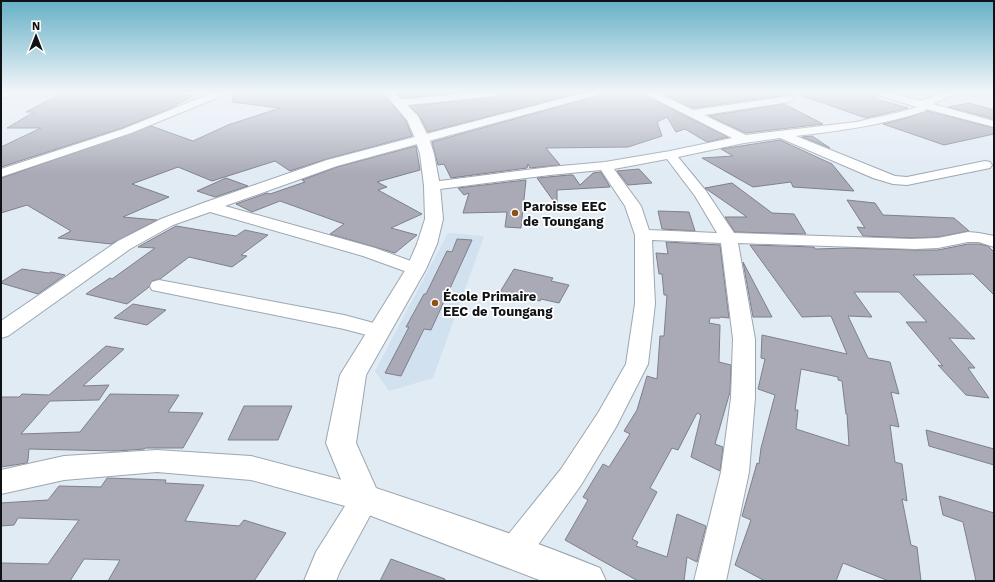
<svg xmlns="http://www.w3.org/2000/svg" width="995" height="582" font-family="'Work Sans',sans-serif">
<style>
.built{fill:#d1e1f0}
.building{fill:#a9aab6;stroke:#7e808b;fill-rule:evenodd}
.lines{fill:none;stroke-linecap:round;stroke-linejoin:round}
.minor-casing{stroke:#9da7b0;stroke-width:2}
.tertiary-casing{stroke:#9da7b0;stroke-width:2}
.minor{fill:#fff;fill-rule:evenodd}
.tertiary{fill:#fff;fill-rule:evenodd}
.poi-dot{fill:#905117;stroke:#fff;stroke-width:1.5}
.labels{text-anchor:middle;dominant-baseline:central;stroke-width:3.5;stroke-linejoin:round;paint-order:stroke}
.poi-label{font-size:13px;font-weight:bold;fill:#101316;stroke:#fff;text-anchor:start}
</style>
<rect width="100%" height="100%" fill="#e1ebf4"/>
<!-- built -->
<path class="built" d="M448,233L484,236L433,378L389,391L375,371Z"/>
<!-- building -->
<g class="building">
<path d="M62,93H162L193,96L169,109L122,128L1,167V147L41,128H7L34,112H26Z"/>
<path d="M233,93H383L406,121L412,136L327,159L290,171L275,161L212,181L178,167L132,184L169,197L123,217L157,220L111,244L58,238L71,231L27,205L1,213V178L151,126L193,141L228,125L280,108L232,102Z"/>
<path d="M397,93H459L402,98Z"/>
<path d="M526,93H579L428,132L419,115L410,106L495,97L499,95Z"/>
<path d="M599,93H645L646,96L728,137L707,142L685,129L676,132L667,117L657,122L662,136L628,147L546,148L560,165L530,168L528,164L527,168L451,178L444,164L438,165L432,142L597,96Z"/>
<path d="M660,93H789L788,95L693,108Z"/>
<path d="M800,93H876L877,96L872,98L908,108L866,118L800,95Z"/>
<path d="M969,103L994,110V119L948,107Z"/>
<path d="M784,104L823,124L746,133L709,116Z"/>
<path d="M927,111L994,128V134L944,145L883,124L910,117Z"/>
<path d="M812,136L830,148L802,137Z"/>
<path d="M780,140L832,164L854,191L793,187L791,182L753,187L702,158L733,156L721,149Z"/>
<path d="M416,146L420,170L377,182L387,187L378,190L422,214L391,228L417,235L395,253L330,234L344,224L280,201L252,212L236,204L267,193L270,194L305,182L302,180L337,167Z"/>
<path d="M639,169L652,183L628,185L617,171Z"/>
<path d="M601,172L610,187L557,190V206L537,178L569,175H573L580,185L593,173Z"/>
<path d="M226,178L248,186L215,197L197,191Z"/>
<path d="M526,180L521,228L505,227L507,212L463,213L469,193L464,195L458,188Z"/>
<path d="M732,183L772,213L794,214L806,234L735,232L725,217H747L705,188Z"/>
<path d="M847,200L875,203L883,215L954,218L969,231L938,237L911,238L863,236L857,227L865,228Z"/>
<path d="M658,211L689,212L695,231L662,229Z"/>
<path d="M176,226L236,236L245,230L268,235L241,255L247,256L232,267L189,257L160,279L152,281L149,287L127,304L86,294L110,278L112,279L155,248L138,247Z"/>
<path d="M457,239L472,240L431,330L424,329L401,376L385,373L409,327H406L424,294H426L447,251L452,252Z"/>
<path d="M666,242L720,245L729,318L720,317V318H710L709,323L720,325L719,362L731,365L730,392L715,444L723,447L720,471L691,457L701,415L697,413L678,450L672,448L650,488L657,492L632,539L638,542L636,546L667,557L677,514L706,526L697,562L687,557L684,581H638L565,540L588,500L583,497L603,464L609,467L630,434L624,431L637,410L647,376L657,379L660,336H664L667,295H664L662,274H659L656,253L668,254Z"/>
<path d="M968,244H979L988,246L994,252V295L973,274L913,275L975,339L949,338L975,368H968L989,398L966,395L938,365L943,366L906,322H927L899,292H854L872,317L848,316L868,358L890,362L899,394L891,392L899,427L890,425L895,462L902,464L907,501L902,499L911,545L917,547L921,581H889L843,563L836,581H765L735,565L751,520L742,516L757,463L759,464L761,448L775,395L758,389L765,359L761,358L762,335L847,354L831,316L802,317L750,245L814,247L815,249L849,248L915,250H938ZM801,369L838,377V380L842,381L846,414H847L849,446L796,429L798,410H795Z"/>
<path d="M743,262L772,317H753Z"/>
<path d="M22,269L49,273L51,272L65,275L38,294L1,283V282Z"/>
<path d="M514,269L553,278L551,281L569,285L559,303L541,299L540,301L500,292Z"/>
<path d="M133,304L166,310L147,325L114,318Z"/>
<path d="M106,346L124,349L83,386L109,385L99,400L50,401L21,434L80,432L110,394L179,395L168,412L203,413L183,448H145L144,449L116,451L29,449L28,460L27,463L1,467V397H19L22,394L49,395Z"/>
<path d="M244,406H292L278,440H228Z"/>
<path d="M926,430L994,449V465L929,446Z"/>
<path d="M107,478L166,480L165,483L204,485L185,521L239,526L244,520L286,533L254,581H108L120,560L84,559L70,581H1V563L48,564L79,520L18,518L14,525L1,526V503L48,500L59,486L101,487Z"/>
<path d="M939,496L994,513V581H976L963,522L943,515Z"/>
<path d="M391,559L445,579V581H380Z"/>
</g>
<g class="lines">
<defs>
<g id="minor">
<path d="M1,93H16L15,95L1,99Z"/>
<path d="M212,93H225L224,95L131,133L1,177V169L123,129Z"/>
<path d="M470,93H500L495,96L398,106L393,103L398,100Z"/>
<path d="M583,93H598L597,95L337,166L225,206L375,248L422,265L425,269L422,273L416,274L410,273L363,256L210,212L173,225L130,249L8,336L1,338V321L118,241L161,219L203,203L327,160Z"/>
<path d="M646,93H658L693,110L789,96L793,97L794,99L789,102L704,115L746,135L856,122L900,112L917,107L878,95L877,93H891L922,101L942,93H954L953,95L933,104L994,121V127L926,109L925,111C883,125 840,131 796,136L895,176L907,177L985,161L990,162L992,165L990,168L985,169L907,185L893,184L873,178L780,138L744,143L678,157L706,191L734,233L911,239L938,238L968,232L979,233L994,236V247L979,242H968L938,248L915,249L738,243L755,339V398L749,472L726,581H694L721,472L731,398L733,339L721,243L652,240L655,304L648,364L616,427L581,485L525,563L514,567L503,563L499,552L503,541L561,469L598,413L626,364L635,304V235L625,206L601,170L550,175L432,190L427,189L425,186L427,183L432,182L550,167L605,162L670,151L732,138L647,95ZM667,159L695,196L717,233L649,230L641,206L614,169Z"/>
<path d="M159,280L344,315L385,326L388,331L385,336L378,338L344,329L152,290L150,286L152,282Z"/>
<path d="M157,450L251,456L365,486L375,490L379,499L340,571L336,581H304L316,552L345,506L251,480L157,472L64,480L1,494V470L64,456Z"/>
</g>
<path id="tertiary" d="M384,93H395L418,116L429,138L434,154L440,186L443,219L437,244L426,269L366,375L356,443L376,488C451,513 527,538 600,568L606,581H542L353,509L326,443L340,375L406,269L417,244L425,219L424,186L420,154L415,138L407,120Z"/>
</defs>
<!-- minor casing -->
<use href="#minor" class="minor-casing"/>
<!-- tertiary casing -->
<use href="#tertiary" class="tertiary-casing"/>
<!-- minor -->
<use href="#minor" class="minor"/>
<!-- tertiary -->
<use href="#tertiary" class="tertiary"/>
</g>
<!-- sky -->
<linearGradient id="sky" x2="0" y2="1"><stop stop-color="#66b0c6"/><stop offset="0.53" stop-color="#f2f6fa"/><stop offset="1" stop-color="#f2f6fa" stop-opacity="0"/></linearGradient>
<rect width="995" height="174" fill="url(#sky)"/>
<!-- markers -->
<g class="poi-dot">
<circle cx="515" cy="213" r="4"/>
<circle cx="435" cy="303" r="4"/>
</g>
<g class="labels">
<!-- poi labels -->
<g class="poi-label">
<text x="523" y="206">Paroisse EEC<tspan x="523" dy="15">de Toungang</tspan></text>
<text x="443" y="296">École Primaire<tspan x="443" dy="15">EEC de Toungang</tspan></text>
</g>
</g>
<!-- border -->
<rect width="995" height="582" fill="none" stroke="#101316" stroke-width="4"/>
<!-- north arrow -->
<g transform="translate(36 36)" stroke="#ffffff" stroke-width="3" paint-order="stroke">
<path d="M0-3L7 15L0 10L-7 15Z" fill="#101316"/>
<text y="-6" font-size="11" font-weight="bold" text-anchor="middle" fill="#101316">N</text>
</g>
</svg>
